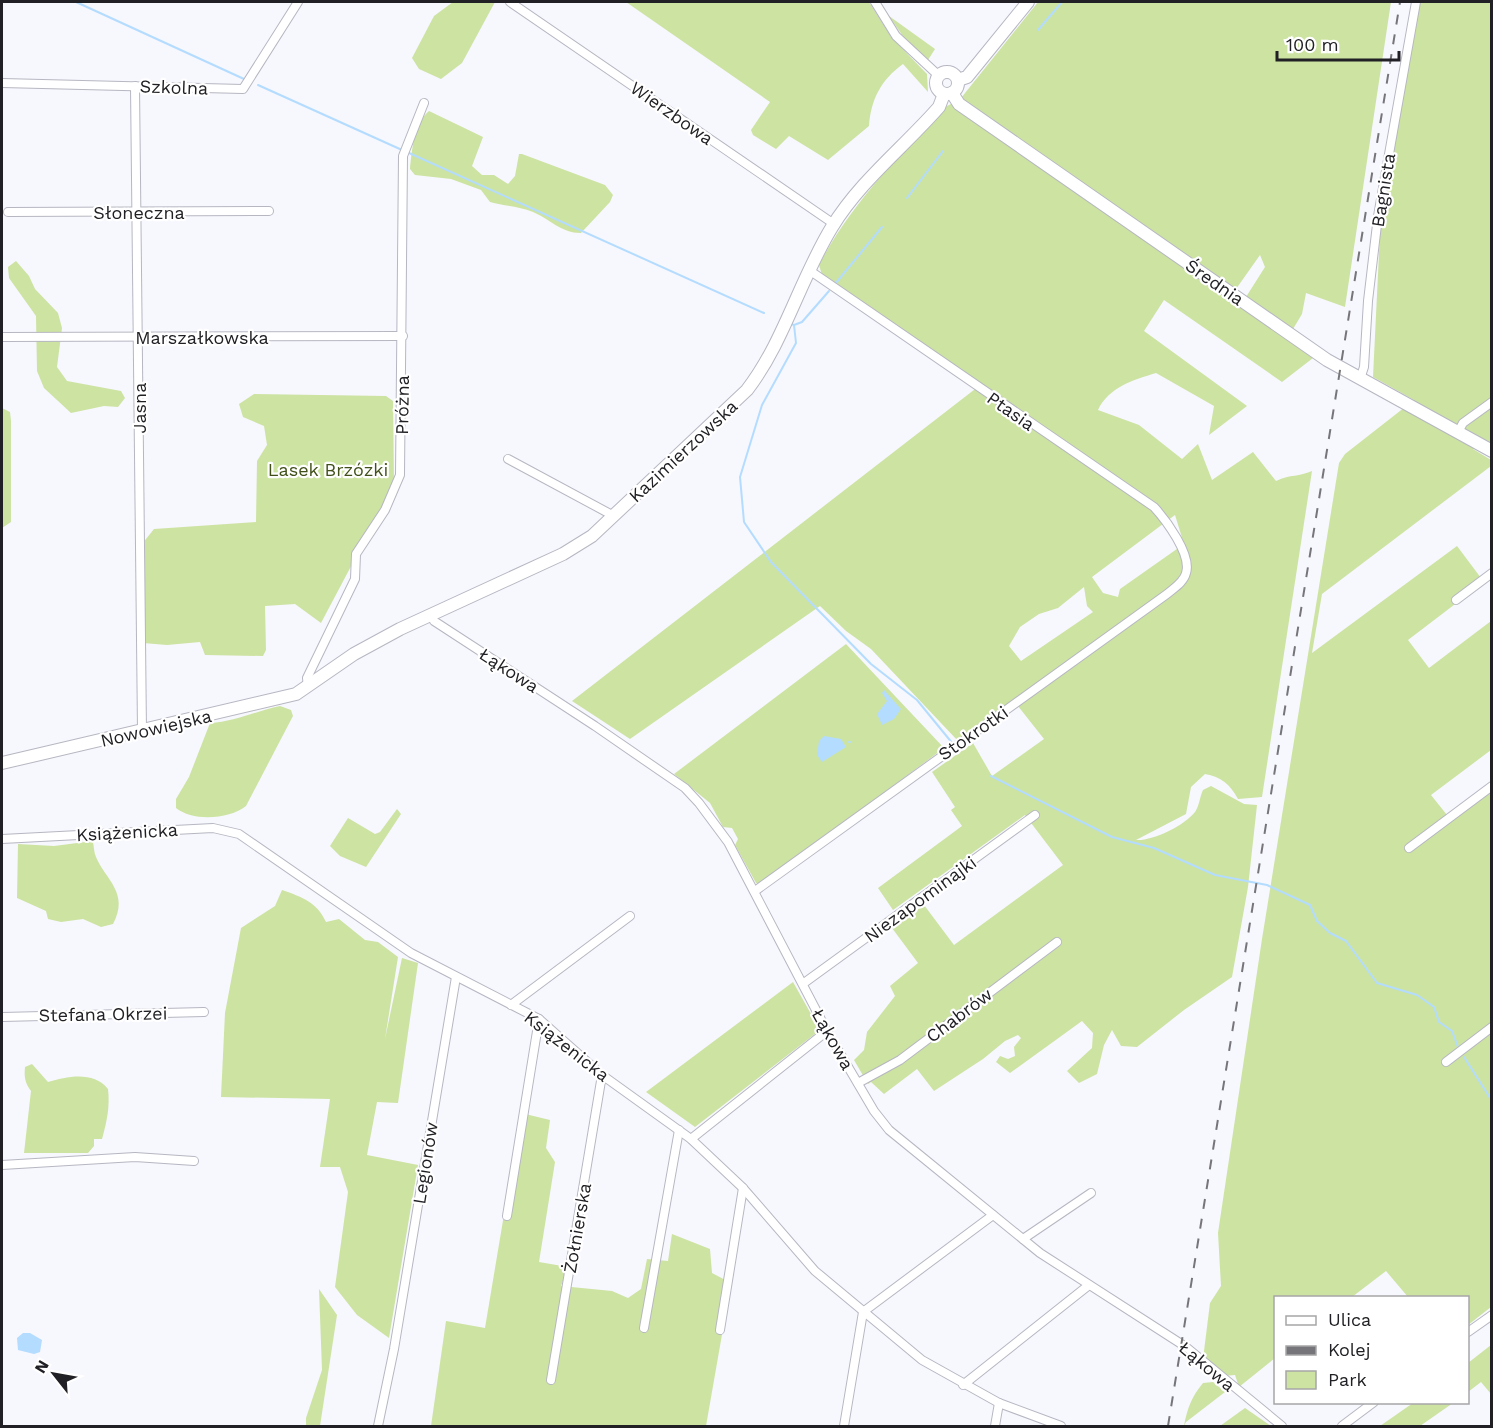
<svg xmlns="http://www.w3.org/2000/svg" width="1493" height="1428" font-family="'Work Sans',sans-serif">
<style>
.green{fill:#cde3a2;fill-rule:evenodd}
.water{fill:#b4dcfe}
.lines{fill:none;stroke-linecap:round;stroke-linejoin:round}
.stream{stroke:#b4dcfe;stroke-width:2}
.street-casing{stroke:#b6b7c1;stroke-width:10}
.secondary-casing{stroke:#b6b7c1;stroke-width:14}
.street{stroke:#fff;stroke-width:8}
.secondary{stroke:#fff;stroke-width:12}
.rail{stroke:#75757a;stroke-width:2;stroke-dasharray:10 10;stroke-linecap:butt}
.labels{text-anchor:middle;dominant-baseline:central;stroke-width:4.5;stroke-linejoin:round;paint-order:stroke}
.street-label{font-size:18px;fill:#212125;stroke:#fff}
.park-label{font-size:18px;fill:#42511a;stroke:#fff}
</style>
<rect width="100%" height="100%" fill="#f7f7fe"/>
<!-- green -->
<g class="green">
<path d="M453,2H495L462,63L441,79L419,69L412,58L434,16Z"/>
<path d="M626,2H869L891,37L927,74L928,92L903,64C881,80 871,99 869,126L828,160L789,136L776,149L753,135L751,130L770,102Z"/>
<path d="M1038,2H1391L1345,307L1306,293L1302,314L1293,329L1246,297L1265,267L1260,255L1236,289L961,98Z"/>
<path d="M1418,2H1491L1492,444L1485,440L1473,449L1491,460V466L1322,594L1312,653L1457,546L1484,582L1408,640L1429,668L1491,621V750L1431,795L1447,815L1491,782V1307L1468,1325V1298L1408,1297L1386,1271L1352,1297L1276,1298L1275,1358L1239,1387L1235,1375L1224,1376L1204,1358V1351L1210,1303L1221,1286L1218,1233L1262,939L1339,463L1345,454L1414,400L1373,377L1380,233Z"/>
<path d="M889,16L935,49L928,60L907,42Z"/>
<path d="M951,104L1313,358L1282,382L1164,300L1144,331L1247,406L1209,435L1214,406L1156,373C1133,380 1109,387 1098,410L1139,425L1182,459L1198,444L1212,480L1253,452L1276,481C1291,474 1299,477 1312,471L1262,797L1238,799C1230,784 1221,777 1205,774L1191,787L1186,814L1136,840C1153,841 1184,826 1195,812C1199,807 1200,796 1203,790L1211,786L1244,804L1257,805L1248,887L1232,977L1184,1010L1137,1047L1121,1046L1112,1030L1104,1045L1097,1074L1079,1083L1067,1071L1092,1048L1093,1033L1082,1021L1010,1073L996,1062L1000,1056L1008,1059L1015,1056L1014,1047L1021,1038L1018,1035L1005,1041L983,1059L934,1091L917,1069L884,1094L871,1082L868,1084L854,1060L864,1050L867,1032L895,996L890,986L918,963L892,928L924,905L954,945L1063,865L1025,815L893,910L878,888L962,826L951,810L955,807L932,772L973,743L992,776L1044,739L1014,701L958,741L871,649L846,631L820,606L630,739L572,701L979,386L822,275L819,265C852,202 898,158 945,107ZM1175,515L1184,544L1120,589L1118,597L1103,593L1092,577ZM1084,587L1087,606L1093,612L1021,661L1009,646L1020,627L1039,614L1058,608Z"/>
<path d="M429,111L483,137L472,166L482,175H494L508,184L515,176L519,154H522L605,185L613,195L610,202L581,233C561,233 550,219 533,212C519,206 504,206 490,202L481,190L451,179L415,175L410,169C412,150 414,123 429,111Z"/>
<path d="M16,261L29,276L35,289L58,313L62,328L57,367L67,381L121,391L125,398L118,407L104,406L71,413L44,388L37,371L36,316L9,278L8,267Z"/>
<path d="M254,394L386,396L393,401L394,485L321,623L295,604L265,606L266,650L263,656L205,655L200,642L167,645L143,643L142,544L154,529L256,522L257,461L267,445L264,426L243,417L239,404Z"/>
<path d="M2,408L10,412L11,421V522L2,528Z"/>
<path d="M846,644L944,748L761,884L756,883L735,845L738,839L732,828L723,827L710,803L674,774Z"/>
<path d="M280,706L291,710L293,716L246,806C230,819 193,822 176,808V799L189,777L210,723C234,722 256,711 280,706Z"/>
<path d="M397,809L401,814L366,867L340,856L330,846L348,818L375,834L380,832Z"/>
<path d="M85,842H93C94,847 94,853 96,857C105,879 130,893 113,924L101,927L83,919L61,922L48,919L46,911L17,898L18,844L54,846Z"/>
<path d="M282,890C302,897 317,902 326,922L339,919L365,940L378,942L398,957L385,1039L402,958L418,963L398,1103L377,1102L367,1155L418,1165L389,1338L357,1315L335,1287L348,1192L340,1167H320L330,1099L221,1097L225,1013L241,928L275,906Z"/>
<path d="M793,982L820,1030L695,1127L646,1092Z"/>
<path d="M32,1064L48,1082C68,1076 94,1071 108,1089C110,1107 107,1121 102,1139H94V1146L88,1153H24L31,1091C25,1083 24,1077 25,1067Z"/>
<path d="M521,1113L550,1120L546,1148L555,1162L539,1262L568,1267L561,1286L612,1291L628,1298L641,1289L647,1259L668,1261L672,1234L710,1249L712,1273L731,1283L706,1426H431L446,1321L485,1328Z"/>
<path d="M319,1289L337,1315L320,1426H306V1418L322,1370Z"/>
<path d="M1491,1345V1394L1481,1382L1468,1392V1363Z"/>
<path d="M1213,1382L1225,1392L1186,1422L1184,1426C1187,1409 1192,1396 1203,1383Z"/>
<path d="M1413,1403H1453L1420,1426H1380Z"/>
<path d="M1245,1408L1271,1426H1220Z"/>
</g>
<!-- water -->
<g class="water">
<path d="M884,690L901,709L894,719L882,725L877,714L887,701L882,693Z"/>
<path d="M824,736L841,739L846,747L822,762L817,755L819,741Z"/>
<path d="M23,1333H30L42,1340L40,1352L34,1354L18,1350L17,1338Z"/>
</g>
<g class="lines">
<!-- stream -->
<g class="stream">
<path d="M76,2L244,79"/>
<path d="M1038,30L1062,2"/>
<path d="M258,85L402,150"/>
<path d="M409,153L764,313"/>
<path d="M907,198L943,151"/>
<path d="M835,284L882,227"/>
<path d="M791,324L794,325L796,343L762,405L740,477L744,522L771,562L871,664L917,700L953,744"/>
<path d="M794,325L802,322L829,291"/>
<path d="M849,742H850"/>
<path d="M991,776L1112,837L1154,848L1215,875L1267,885L1310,905L1317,921L1330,933L1346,941L1377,983L1417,995L1434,1007L1439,1022L1452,1031L1458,1047"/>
<path d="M1464,1057L1492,1101"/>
</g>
<defs>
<g id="street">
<path d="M510,2L834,224"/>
<path d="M875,2L896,36L938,75"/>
<path d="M2,83L243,89L298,2"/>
<path d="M135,86L142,731"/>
<path d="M8,212L269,211"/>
<path d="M2,337L403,336"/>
<path d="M1360,379L1364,367L1368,301L1378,216L1416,2"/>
<path d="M1458,432L1463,423L1492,402"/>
<path d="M508,459L614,516"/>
<path d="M1456,600L1492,573"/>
<path d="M431,615L434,621L595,726L685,788L699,803L728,842L827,1031L874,1111L889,1130L1040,1253L1186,1347L1282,1426"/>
<path d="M308,687L307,678L355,579L356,554L385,510L400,475L403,156L424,103"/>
<path d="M2,839L213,828L239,834L411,953L539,1019L602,1075L691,1139L743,1188L815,1271L922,1360L999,1403L1061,1426"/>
<path d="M1409,848L1492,786"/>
<path d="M755,891L1167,594C1174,588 1184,582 1186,573C1192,555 1166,520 1154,507L809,270"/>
<path d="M804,983L1035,815"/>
<path d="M511,1005L630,916"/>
<path d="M2,1017L204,1012"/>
<path d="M1446,1062L1492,1027"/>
<path d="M858,1083L900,1060L1057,942"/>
<path d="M691,1139L827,1031"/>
<path d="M2,1165L135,1157L194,1161"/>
<path d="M507,1216L539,1019"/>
<path d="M1023,1239L1091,1193"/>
<path d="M644,1328L679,1130"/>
<path d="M720,1330L743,1188"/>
<path d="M1468,1332L1492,1315"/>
<path d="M551,1380L602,1075"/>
<path d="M963,1385L1089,1285"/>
<path d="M378,1426L394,1349L456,977"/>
<path d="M844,1426L863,1312L993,1215"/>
<path d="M995,1426L999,1403"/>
<path d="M1342,1426L1374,1402"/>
</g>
<g id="secondary">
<circle cx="947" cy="83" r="11"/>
<path d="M958,80L967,77L1028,2"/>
<path d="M952,93L959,104L1327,360L1492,451"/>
<path d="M2,763L296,694L354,654L400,629L563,554L592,536L747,390C784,342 800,279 832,227C860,181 904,147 939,107L944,94"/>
</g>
</defs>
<!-- street casing -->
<use href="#street" class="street-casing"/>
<!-- secondary casing -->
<use href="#secondary" class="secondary-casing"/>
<!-- street -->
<use href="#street" class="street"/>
<!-- secondary -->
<use href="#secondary" class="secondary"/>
<!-- rail -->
<path class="rail" d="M1168,1426L1400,2"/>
</g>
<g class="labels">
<!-- street labels -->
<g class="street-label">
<text transform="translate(174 87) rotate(2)">Szkolna</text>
<text transform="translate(672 113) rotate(35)">Wierzbowa</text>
<text transform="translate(1383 190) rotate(-81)">Bagnista</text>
<text x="139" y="212">Słoneczna</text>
<text transform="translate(1215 282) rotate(35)">Średnia</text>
<text x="202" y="337">Marszałkowska</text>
<text transform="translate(402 405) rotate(-89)">Próżna</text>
<text transform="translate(139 408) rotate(-90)">Jasna</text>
<text transform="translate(1011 411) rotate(35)">Ptasia</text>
<text transform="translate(683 451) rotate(-43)">Kazimierzowska</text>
<text transform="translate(509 670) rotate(33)">Łąkowa</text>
<text transform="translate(156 728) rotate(-13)">Nowowiejska</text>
<text transform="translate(973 733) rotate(-35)">Stokrotki</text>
<text transform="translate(127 832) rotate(-3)">Książenicka</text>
<text transform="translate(920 899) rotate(-36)">Niezapominajki</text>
<text transform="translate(103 1014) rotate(-1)">Stefana Okrzei</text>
<text transform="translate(959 1015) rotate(-37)">Chabrów</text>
<text transform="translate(833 1039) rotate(61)">Łąkowa</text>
<text transform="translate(567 1046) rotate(38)">Książenicka</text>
<text transform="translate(425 1163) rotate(-81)">Legionów</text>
<text transform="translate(577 1228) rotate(-80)">Żołnierska</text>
<text transform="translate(1207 1366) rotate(40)">Łąkowa</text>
</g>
<!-- park labels -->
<g class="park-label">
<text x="328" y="469">Lasek Brzózki</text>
</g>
</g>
<!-- border -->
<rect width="1493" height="1428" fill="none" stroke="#212125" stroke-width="6"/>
<!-- legend -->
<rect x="1274" y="1296" width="195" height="108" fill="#ffffff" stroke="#a6a6a8" stroke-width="1.5"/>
<rect x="1286" y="1316" width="30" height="9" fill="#ffffff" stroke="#a6a6a8" stroke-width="1.5"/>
<text x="1328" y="1326" font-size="18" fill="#212125">Ulica</text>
<rect x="1286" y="1346" width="30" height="9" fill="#75757a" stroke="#a6a6a8" stroke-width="1.5"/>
<text x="1328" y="1356" font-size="18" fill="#212125">Kolej</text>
<rect x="1286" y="1371" width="30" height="18" fill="#cde3a2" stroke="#a6a6a8" stroke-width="1.5"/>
<text x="1328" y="1386" font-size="18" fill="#212125">Park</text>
<!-- north arrow -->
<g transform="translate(54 1374) rotate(301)" stroke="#ffffff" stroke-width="4.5" paint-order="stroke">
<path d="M0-4.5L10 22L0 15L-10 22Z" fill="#212125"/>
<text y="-9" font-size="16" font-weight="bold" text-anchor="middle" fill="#212125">N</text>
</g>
<!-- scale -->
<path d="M1277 51v9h122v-9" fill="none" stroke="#212125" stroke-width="3"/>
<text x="1286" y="51" font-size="18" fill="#212125" stroke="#ffffff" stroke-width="4.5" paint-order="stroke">100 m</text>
</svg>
